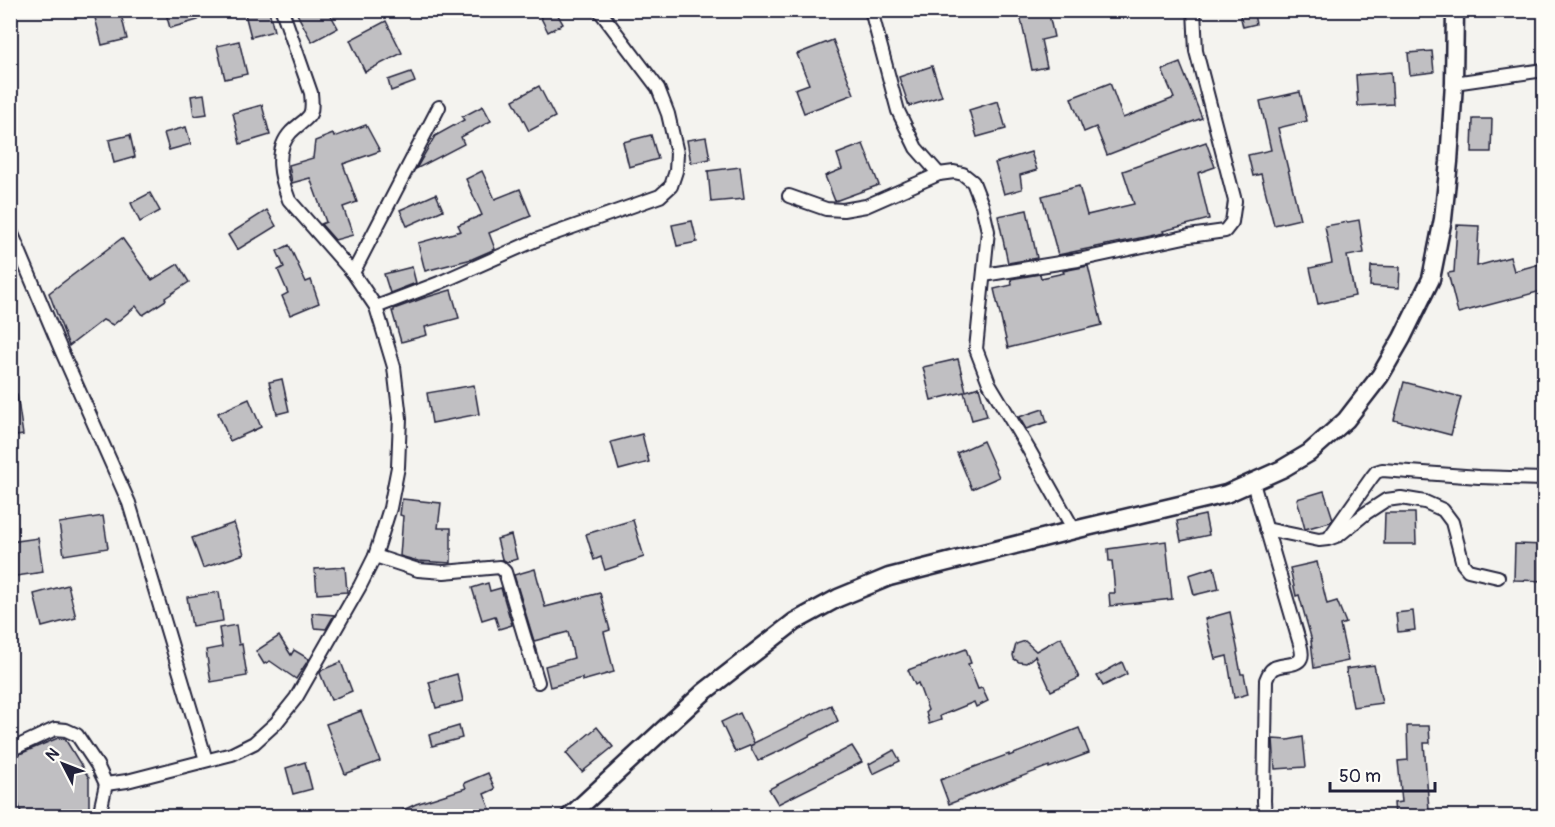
<svg xmlns="http://www.w3.org/2000/svg" width="1555" height="827" font-family="Pangolin,sans-serif">
<style>
.building{fill:#c0bfc2;stroke:#22223b;stroke-width:1.5}
.lines{fill:none;stroke-linecap:round;stroke-linejoin:round}
.street-casing{stroke:#22223b;stroke-width:16}
.secondary-casing{stroke:#22223b;stroke-width:21}
.street{stroke:#fdfcf7;stroke-width:12}
.secondary{stroke:#fdfcf7;stroke-width:16}
</style>
<rect width="100%" height="100%" fill="#f4f3ef"/>
<filter id="ink" filterUnits="userSpaceOnUse"><feTurbulence type="fractalNoise" baseFrequency=".0167" numOctaves="2"/><feDisplacementMap in="SourceGraphic" scale="12" xChannelSelector="R" yChannelSelector="G"/><feConvolveMatrix kernelMatrix="1 2 1 2 8 2 1 2 1" color-interpolation-filters="sRGB"/></filter>
<g filter="url(#ink)">
<!-- building -->
<g class="building">
<path d="M93,10H120L127,39L102,45Z"/>
<path d="M165,10H196L198,20L170,28Z"/>
<path d="M244,10H269L274,31L251,37Z"/>
<path d="M295,10H328L338,28L312,42Z"/>
<path d="M537,10H555L563,24L548,32Z"/>
<path d="M1019,10H1048L1054,37L1041,40L1047,67L1032,70Z"/>
<path d="M1239,10H1253L1256,24L1243,27Z"/>
<path d="M386,21L402,53L365,72L350,40Z"/>
<path d="M833,40L854,94L804,113L795,89L809,84L797,54Z"/>
<path d="M239,41L247,74L225,79L217,46Z"/>
<path d="M1432,51L1434,72L1410,75L1408,53Z"/>
<path d="M1180,63L1202,118L1107,155L1096,127L1084,132L1071,98L1110,83L1123,118L1174,98L1162,70Z"/>
<path d="M932,66L942,96L909,106L899,77Z"/>
<path d="M411,72L415,82L391,91L388,80Z"/>
<path d="M1391,72L1393,104L1358,106L1356,75Z"/>
<path d="M539,86L555,117L529,131L513,100Z"/>
<path d="M1300,92L1307,121L1278,128L1300,219L1274,225L1261,174L1253,176L1248,155L1271,150L1260,101Z"/>
<path d="M204,94L207,114L194,116L191,96Z"/>
<path d="M998,101L1006,129L977,137L969,110Z"/>
<path d="M262,105L270,135L240,144L233,113Z"/>
<path d="M483,106L491,121L461,137L464,144L416,169L435,136L464,120L462,117Z"/>
<path d="M1473,119H1492L1491,152H1472Z"/>
<path d="M366,125L380,151L343,164L357,202L343,207L353,235L335,240L321,224L326,222L310,178L292,183L289,165L313,158L315,141L333,134L334,137Z"/>
<path d="M186,127L191,144L169,150L164,133Z"/>
<path d="M130,135L135,157L114,163L109,140Z"/>
<path d="M651,135L658,159L629,167L623,142Z"/>
<path d="M706,137L710,159L691,163L687,140Z"/>
<path d="M1206,142L1215,167L1198,173L1209,219L1163,231L1164,233L1058,255L1042,196L1079,186L1087,215L1134,204L1123,171Z"/>
<path d="M863,144L879,185L835,201L825,176L842,169L837,154Z"/>
<path d="M1031,152L1037,170L1020,175L1022,189L1004,194L995,163Z"/>
<path d="M740,167L744,199L711,202L708,171Z"/>
<path d="M482,171L495,199L520,189L531,216L489,233L495,249L472,259L425,271L418,243L461,231L458,225L482,215L466,179Z"/>
<path d="M150,193L160,211L140,222L131,203Z"/>
<path d="M436,194L443,210L407,226L400,210Z"/>
<path d="M267,210L276,226L237,250L228,235Z"/>
<path d="M1027,210L1037,258L1008,263L998,216Z"/>
<path d="M1359,220L1364,253L1347,256L1355,296L1318,304L1310,268L1332,263L1325,226Z"/>
<path d="M692,221L697,242L677,246L672,225Z"/>
<path d="M1457,225L1479,226L1477,266L1510,257L1514,271L1540,264L1545,281V290L1458,313L1448,273L1454,272Z"/>
<path d="M122,238L152,280L178,264L189,282L165,298L166,300L143,315L136,306L113,325L103,320L69,346L49,293Z"/>
<path d="M289,245L306,282L311,280L319,303L290,315L282,296L288,293L278,270L284,267L277,251Z"/>
<path d="M1088,266L1102,325L1008,348L994,289L1012,285L1011,279L1040,274L1041,278L1064,273L1063,271Z"/>
<path d="M1371,266L1400,267L1399,288L1370,286Z"/>
<path d="M412,267L416,283L390,293L384,274Z"/>
<path d="M451,290L459,318L425,327L427,335L401,342L392,311H394V309L424,298Z"/>
<path d="M958,359L966,391L979,387L987,416L972,420L964,392L931,400L923,367Z"/>
<path d="M282,379L289,411L277,414L269,382Z"/>
<path d="M1404,382L1461,397L1451,435L1394,420Z"/>
<path d="M474,385L479,414L432,423L427,393Z"/>
<path d="M10,394H17L23,435L10,437Z"/>
<path d="M249,399L261,427L230,441L218,413Z"/>
<path d="M1043,409L1047,422L1026,429L1019,417Z"/>
<path d="M642,434L649,462L619,470L611,442Z"/>
<path d="M983,441L999,477L972,489L957,453Z"/>
<path d="M1324,491L1333,519L1330,522L1305,529L1297,499Z"/>
<path d="M402,499L441,503L438,528H451V563L418,561L400,556L403,516L400,515Z"/>
<path d="M1385,513H1415L1416,544H1384Z"/>
<path d="M1205,515L1209,535L1181,541L1177,521Z"/>
<path d="M103,516L108,548L64,555L59,523Z"/>
<path d="M633,520L644,557L605,570L601,557L594,560L586,534Z"/>
<path d="M234,523L244,554L203,568L192,538Z"/>
<path d="M511,535L517,559L507,562L502,559L497,539Z"/>
<path d="M38,538L43,572L10,577V542Z"/>
<path d="M1166,541L1172,599L1110,606L1109,593H1115L1112,561H1109L1108,549Z"/>
<path d="M1515,544L1545,545V581L1514,580Z"/>
<path d="M1317,562L1327,604L1337,601L1346,623L1340,625L1348,661L1314,668L1311,641H1312L1299,595L1296,596L1290,568Z"/>
<path d="M345,567L347,592L317,594L315,569Z"/>
<path d="M1214,567L1219,589L1194,595L1189,575Z"/>
<path d="M535,569L545,607L600,593L610,630L604,632L614,672L582,681V678L550,687L545,666L574,658L568,632L534,641L514,575Z"/>
<path d="M488,583L490,591L501,588L512,625L499,629L495,616L482,620L472,588Z"/>
<path d="M68,585L76,618L42,627L34,594Z"/>
<path d="M219,592L223,621L192,626L187,597Z"/>
<path d="M1413,611L1415,630L1398,632L1396,613Z"/>
<path d="M1230,612L1238,652L1237,653L1241,674H1244L1248,694L1234,698L1227,656L1215,659L1205,619Z"/>
<path d="M312,613L334,615L326,629L314,628Z"/>
<path d="M236,625L239,645L242,644L247,676L211,682L206,650L222,647L219,628Z"/>
<path d="M279,636L291,655L294,650L309,659L296,679L270,661L264,664L256,651Z"/>
<path d="M1061,637L1079,678L1051,691L1035,656L1026,663L1019,662L1014,659L1013,655L1016,644L1025,641L1036,651Z"/>
<path d="M966,649L971,663L968,664L978,689L982,688L988,701L976,707L974,702L940,716L941,720L929,724L926,712L928,710L918,683L915,685L908,670L921,665V666Z"/>
<path d="M341,662L352,691L331,700L320,673L322,670Z"/>
<path d="M1122,662L1127,674L1103,686L1097,676Z"/>
<path d="M1374,665L1382,703L1353,707L1346,669Z"/>
<path d="M457,674L463,701L436,708L429,682Z"/>
<path d="M831,705L838,721L788,747L758,761L750,746L754,744L735,752L721,722L740,713L754,743Z"/>
<path d="M361,711L380,761L345,774L326,724Z"/>
<path d="M459,726L462,738L432,746L429,735Z"/>
<path d="M1407,726H1429L1430,743H1424L1429,810L1411,811L1412,816H1395L1394,803L1402,802L1398,761L1408,760Z"/>
<path d="M597,727L613,747L582,772L566,753Z"/>
<path d="M1079,728L1089,753L1049,768V766L949,804L940,780L1009,754V756Z"/>
<path d="M1303,737L1306,767L1275,769L1273,739L1288,740Z"/>
<path d="M58,738L65,739L89,778V816H22L10,774V758Z"/>
<path d="M852,746L862,762L778,804L769,789Z"/>
<path d="M894,750L900,761L873,774L869,764Z"/>
<path d="M305,762L312,789L293,794L286,768Z"/>
<path d="M488,773L495,789L484,794L493,816H478L476,811L458,816H391L416,804L466,788L464,783Z"/>
</g>
<g class="lines">
<defs>
<g id="street">
<path d="M872,14L898,111L916,148L939,174"/>
<path d="M1454,83L1544,70"/>
<path d="M789,196L826,209L843,210L866,206L939,174L954,172L963,174L973,182L982,205L988,231L976,349L989,383L1029,450L1074,530"/>
<path d="M10,229L61,350L129,503L206,760"/>
<path d="M353,273L439,107"/>
<path d="M984,275L1078,260L1189,236L1225,231L1232,222L1235,201L1196,51L1194,10"/>
<path d="M376,307L439,283L536,240L660,196L671,186L676,171L677,153L668,114L658,88L599,10"/>
<path d="M1253,483L1300,644C1301,648 1303,654 1301,658C1298,666 1281,664 1274,668C1270,670 1268,675 1266,680L1264,801L1265,816"/>
<path d="M1266,529L1319,540L1328,539L1339,535L1366,513L1386,500L1401,498L1425,502L1443,510L1452,522L1463,564L1468,570L1498,577"/>
<path d="M1329,538L1372,477L1376,472L1382,470L1479,477L1544,479"/>
<path d="M375,556L418,570L444,572L500,567L505,572L538,682"/>
<path d="M10,750L55,729L66,730L77,735L97,765L106,784"/>
<path d="M99,816L106,784L127,781L232,754L254,743L276,723L296,698L360,586L375,556L390,508L398,467L400,418L394,367L376,307L353,273L289,200C281,179 273,151 291,132C308,115 314,121 311,93L282,10"/>
</g>
<path id="secondary" d="M570,816L704,692L794,622L838,598L889,577L1074,530L1226,494L1282,469L1309,453L1346,420L1380,376L1402,338L1431,279L1443,219L1449,162L1454,83L1455,10"/>
</defs>
<!-- street casing -->
<use href="#street" class="street-casing"/>
<!-- secondary casing -->
<use href="#secondary" class="secondary-casing"/>
<!-- street -->
<use href="#street" class="street"/>
<!-- secondary -->
<use href="#secondary" class="secondary"/>
</g>
</g>
<!-- margin -->
<rect width="1555" height="827" fill="none" stroke="#fdfcf7" stroke-width="36"/>
<rect x="18" y="18" width="1519" height="791" fill="none" stroke="#22223b" stroke-width="2" filter="url(#ink)"/>
<!-- north arrow -->
<g transform="translate(63 764) rotate(312)" stroke="#fdfcf7" stroke-width="4.5" paint-order="stroke">
<path d="M0-4.5L10 22L0 15L-10 22Z" fill="#22223b"/>
<text y="-9" font-size="16" font-weight="bold" text-anchor="middle" fill="#22223b">N</text>
</g>
<!-- scale -->
<path d="M1330 782v9h105v-9" fill="none" stroke="#22223b" stroke-width="3"/>
<text x="1339" y="782" font-size="18" fill="#22223b" stroke="#fdfcf7" stroke-width="4.5" paint-order="stroke">50 m</text>
</svg>
